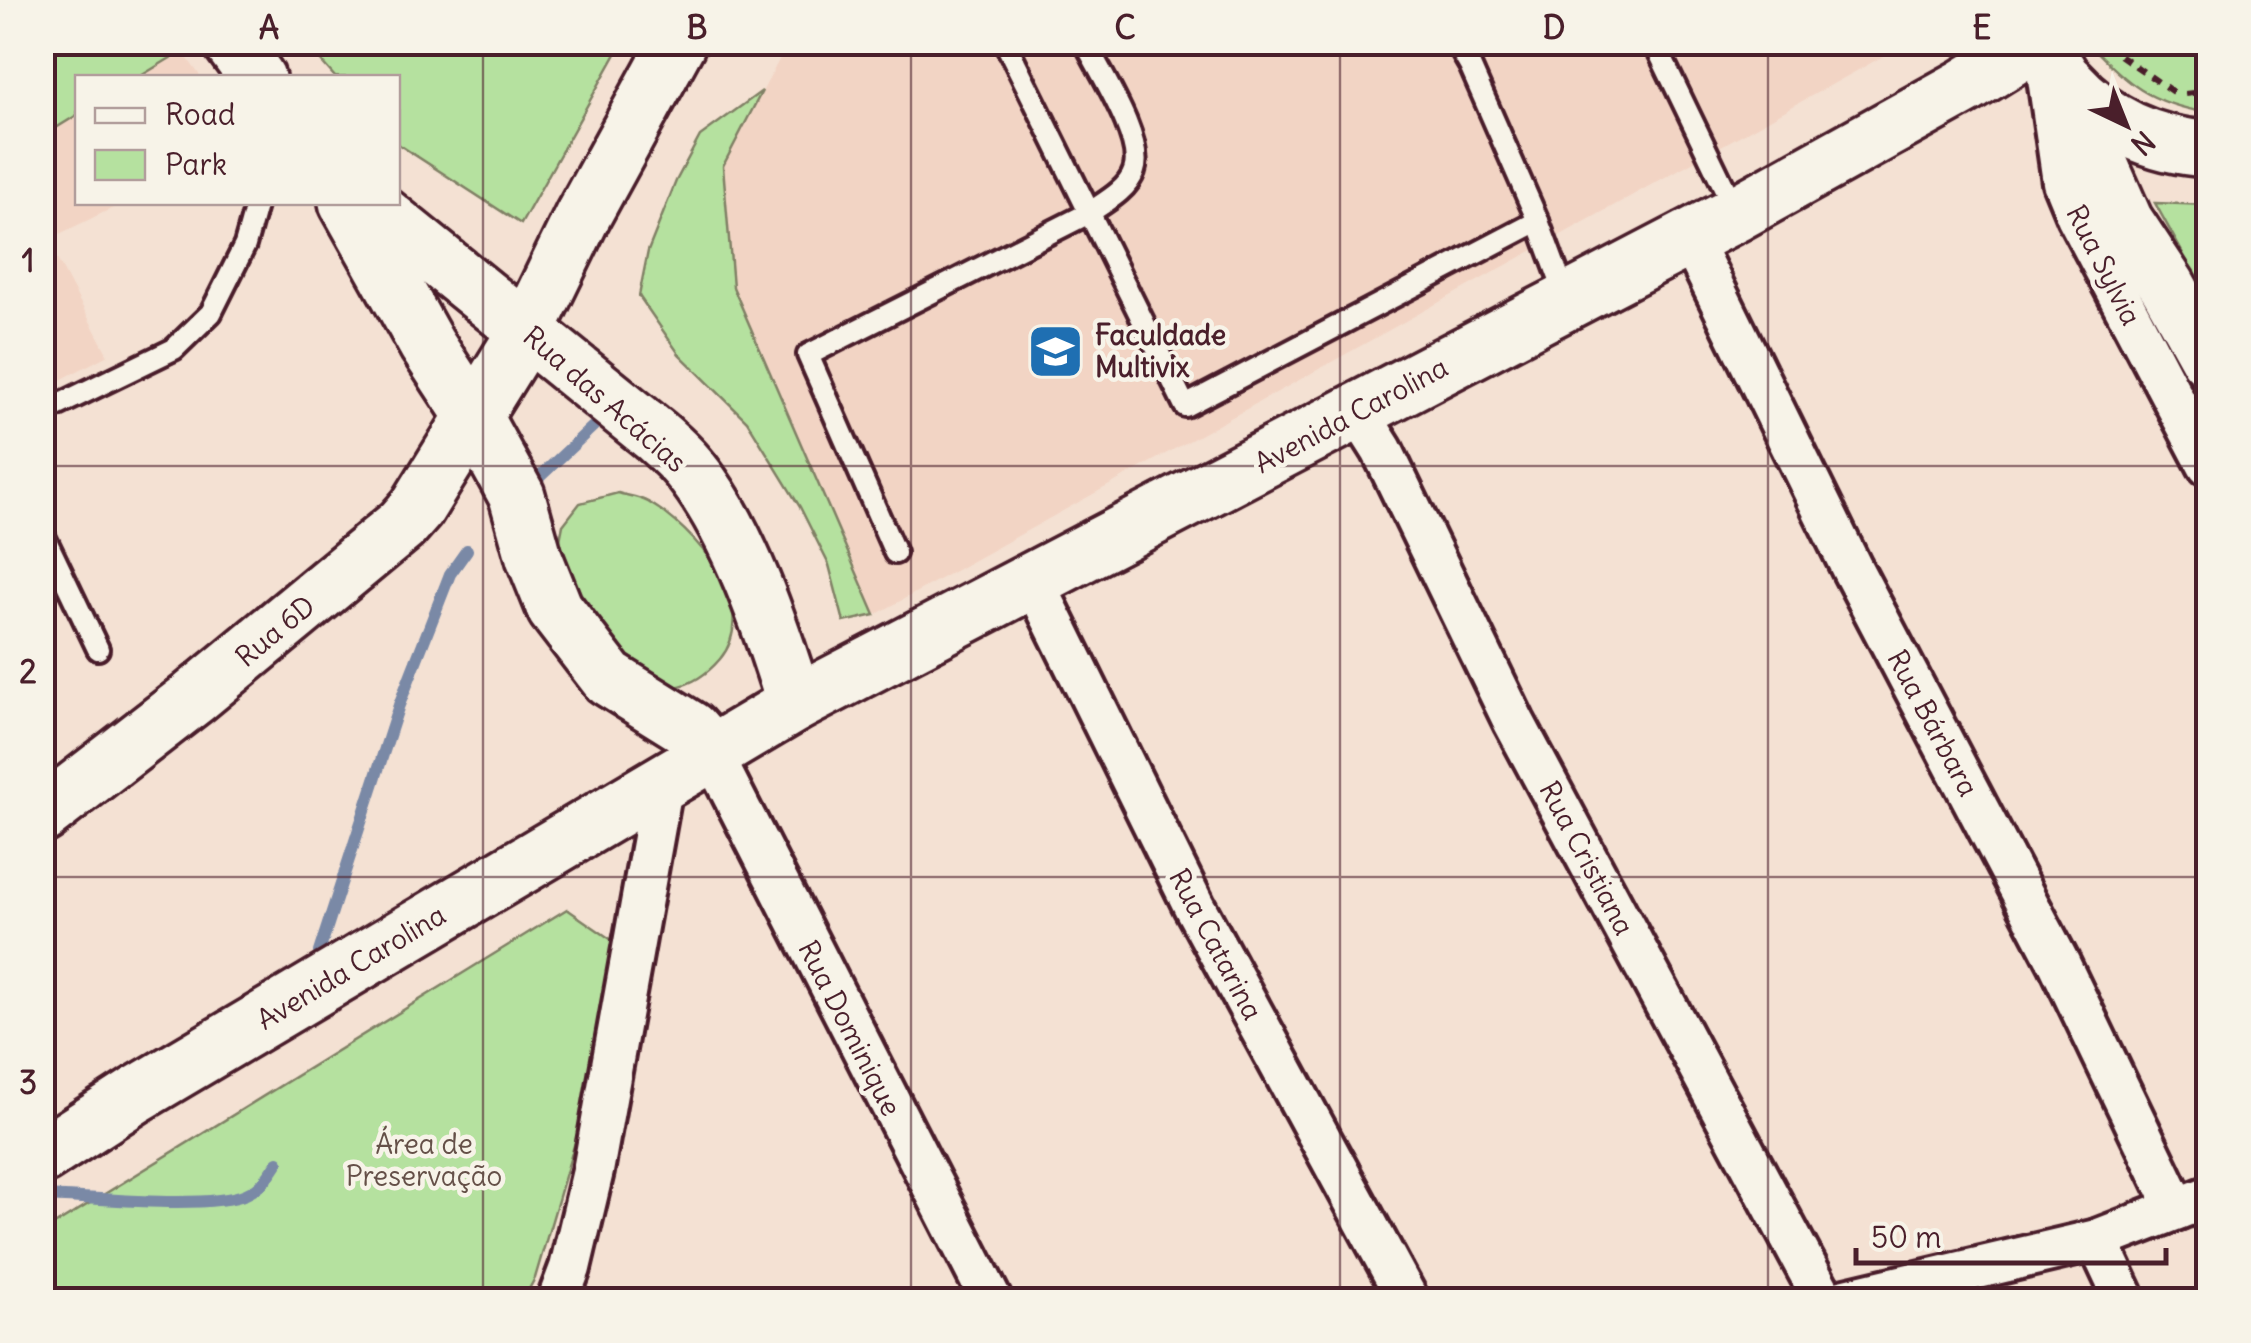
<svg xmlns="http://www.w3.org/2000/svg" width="2251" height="1343" font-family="Delius,sans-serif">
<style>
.built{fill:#f2d4c4}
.green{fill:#b5e19f;stroke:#808065;stroke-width:2.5}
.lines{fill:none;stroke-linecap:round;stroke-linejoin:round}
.stream{stroke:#7a89a6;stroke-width:12}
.lane-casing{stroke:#4a1f2b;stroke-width:28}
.street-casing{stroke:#4a1f2b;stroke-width:48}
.secondary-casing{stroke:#4a1f2b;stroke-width:62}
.path{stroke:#4a1f2b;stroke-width:6;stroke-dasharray:10 8;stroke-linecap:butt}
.lane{stroke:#f7f3e8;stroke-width:20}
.street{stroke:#f7f3e8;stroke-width:40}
.secondary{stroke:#f7f3e8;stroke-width:55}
.grid{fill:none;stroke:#4a1f2b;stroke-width:2.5;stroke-opacity:0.55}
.labels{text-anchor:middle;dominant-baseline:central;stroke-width:9;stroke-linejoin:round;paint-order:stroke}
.street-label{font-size:28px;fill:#4a1f2b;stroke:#f7f3e8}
.poi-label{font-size:28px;font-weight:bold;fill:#4a1f2b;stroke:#f7f3e8;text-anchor:start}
.park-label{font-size:28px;fill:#655048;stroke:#f7f3e8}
.neatline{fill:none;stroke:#4a1f2b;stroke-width:4}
.grid-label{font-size:32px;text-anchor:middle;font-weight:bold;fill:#4a1f2b}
</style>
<rect width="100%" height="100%" fill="#f4e1d3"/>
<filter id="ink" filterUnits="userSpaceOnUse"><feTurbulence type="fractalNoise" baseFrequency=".01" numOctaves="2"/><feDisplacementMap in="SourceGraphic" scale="20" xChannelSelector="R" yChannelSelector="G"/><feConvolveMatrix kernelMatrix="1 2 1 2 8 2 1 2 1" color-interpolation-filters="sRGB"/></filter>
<g filter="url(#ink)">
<!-- built -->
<g class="built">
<path d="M788,43H1907L875,615L733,287L723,166Z"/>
<path d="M182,51L201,77L139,78Z"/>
<path d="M77,115L78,202L123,203L47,240L108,355L43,389V136Z"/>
</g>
<!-- green -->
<g class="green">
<path d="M43,42L176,43L182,51L139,77L78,78L77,115L43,136Z"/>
<path d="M305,43H622L521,224L398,144V78L335,77Z"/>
<path d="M2089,43H2208V113C2150,103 2128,85 2089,43Z"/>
<path d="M762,91L723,166L733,287L875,615L844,622L829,565L800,507L747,421L679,354L639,296L648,251L676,181L700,136Z"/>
<path d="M2155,203L2208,205V299Z"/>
<path d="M618,493C628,496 639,497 648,502C694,528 763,607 720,659C708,673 693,684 675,687C661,689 643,682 629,680L561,568L559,545L563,525L580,503Z"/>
<path d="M567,909L622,947L596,1071L535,1278L523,1300H43V1232Z"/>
</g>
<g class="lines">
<!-- stream -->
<g class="stream">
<path d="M529,487L603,417"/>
<path d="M319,952L399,705L450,574L467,550"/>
<path d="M42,1196C88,1197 209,1210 246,1194C262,1187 269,1176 278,1162"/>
</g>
<defs>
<g id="lane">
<path d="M1005,42L1185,406L1538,221"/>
<path d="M1456,42L1470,66L1538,221L1567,299"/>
<path d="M1654,42L1736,212"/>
<path d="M42,413L174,349L211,313L245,245L257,202"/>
<path d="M42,532L98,649"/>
<path d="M895,553L808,355L1089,213C1105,202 1128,190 1134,171C1145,141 1099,71 1085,42"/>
</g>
<g id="street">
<path d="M2048,78L2063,182L2077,216L2208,465"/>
<path d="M1689,237L1852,569L2059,963L2177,1209"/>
<path d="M1358,412L1382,450L1514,722L1824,1300"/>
<path d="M1034,582L1194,906L1408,1300"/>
<path d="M712,754L991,1300"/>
<path d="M2097,1240L2125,1300"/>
<path d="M558,1300L570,1268L593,1171L663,782"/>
<path d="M1842,1300L2097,1240L2208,1197"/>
</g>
<g id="secondary">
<path d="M231,42L257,78"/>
<path d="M2059,72L2125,221L2168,286L2208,358"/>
<path d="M2067,82C2104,123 2153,146 2208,149"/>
<path d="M347,202L427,345L472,414L517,496L534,557L555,609L608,678L690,729L712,754"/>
<path d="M367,202L655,435C666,445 678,455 688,467C738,527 772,630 795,704"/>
<path d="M42,815L193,698L402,525L417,508L527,330L582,217L678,42"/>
<path d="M42,1156L136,1095L795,704L1737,213L1966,86L2037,42"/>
</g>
</defs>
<!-- lane casing -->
<use href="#lane" class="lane-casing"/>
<!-- street casing -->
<use href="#street" class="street-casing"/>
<!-- secondary casing -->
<use href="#secondary" class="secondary-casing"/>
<!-- path -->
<g class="path">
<path d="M2109,42L2114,51L2173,92"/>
<path d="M2185,94L2208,91"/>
<path d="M2198,204L2208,226"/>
</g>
<!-- lane -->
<use href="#lane" class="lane"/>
<!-- street -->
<use href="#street" class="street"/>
<!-- secondary -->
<use href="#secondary" class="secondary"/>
</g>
</g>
<!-- grid -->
<path class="grid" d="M483,42V1300M911,42V1300M1340,42V1300M1768,42V1300M42,466H2208M42,877H2208"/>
<!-- icons -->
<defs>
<symbol id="university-square" viewBox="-11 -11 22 22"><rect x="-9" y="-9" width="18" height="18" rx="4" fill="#1f6fb2" stroke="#f7f3e8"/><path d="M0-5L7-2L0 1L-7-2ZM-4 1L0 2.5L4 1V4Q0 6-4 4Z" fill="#fff"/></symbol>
</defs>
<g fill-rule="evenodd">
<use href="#university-square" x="1024" y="320" width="63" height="63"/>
</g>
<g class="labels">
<!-- street labels -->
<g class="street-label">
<text transform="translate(2104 265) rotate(63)">Rua Sylvia</text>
<text transform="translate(605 399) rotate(41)">Rua das Acácias</text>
<text transform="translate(1351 415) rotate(-28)">Avenida Carolina</text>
<text transform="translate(275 631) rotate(-40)">Rua 6D</text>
<text transform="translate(1933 723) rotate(62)">Rua Bárbara</text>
<text transform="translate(1587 858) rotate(62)">Rua Cristiana</text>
<text transform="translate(1216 944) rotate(62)">Rua Catarina</text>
<text transform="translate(351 967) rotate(-31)">Avenida Carolina</text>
<text transform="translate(850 1028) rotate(63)">Rua Dominique</text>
</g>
<!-- poi labels -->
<g class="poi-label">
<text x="1095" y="335">Faculdade<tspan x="1095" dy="32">Multivix</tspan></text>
</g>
<!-- park labels -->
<g class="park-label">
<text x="424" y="1144">Área de<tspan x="424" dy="32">Preservação</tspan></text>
</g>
</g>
<!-- margin -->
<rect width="2251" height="1343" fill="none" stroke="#f7f3e8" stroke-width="110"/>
<!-- legend -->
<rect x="75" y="75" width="325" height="130" fill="#f7f3e8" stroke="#b29e9c" stroke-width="2.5"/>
<rect x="95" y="108" width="50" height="15" fill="#f7f3e8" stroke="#b29e9c" stroke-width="2.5"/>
<text x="165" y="125" font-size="30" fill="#4a1f2b">Road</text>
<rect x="95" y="150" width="50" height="30" fill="#b5e19f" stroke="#b29e9c" stroke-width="2.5"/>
<text x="165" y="175" font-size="30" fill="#4a1f2b">Park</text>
<!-- north arrow -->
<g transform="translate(2126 125) rotate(137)" stroke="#f7f3e8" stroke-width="8" paint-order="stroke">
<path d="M0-8L18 38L0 25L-18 38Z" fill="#4a1f2b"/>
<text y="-15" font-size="28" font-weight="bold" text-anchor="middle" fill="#4a1f2b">N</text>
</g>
<!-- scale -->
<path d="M1856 1248v15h310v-15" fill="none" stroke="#4a1f2b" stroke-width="5"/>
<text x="1871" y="1248" font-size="30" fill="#4a1f2b" stroke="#f7f3e8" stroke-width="8" paint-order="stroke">50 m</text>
<rect x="55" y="55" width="2141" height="1233" class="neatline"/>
<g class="grid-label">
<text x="269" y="39">A</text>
<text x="697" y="39">B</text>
<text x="1125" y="39">C</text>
<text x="1554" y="39">D</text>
<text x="1982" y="39">E</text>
<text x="28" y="272">1</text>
<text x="28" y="683">2</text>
<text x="28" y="1094">3</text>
</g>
</svg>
